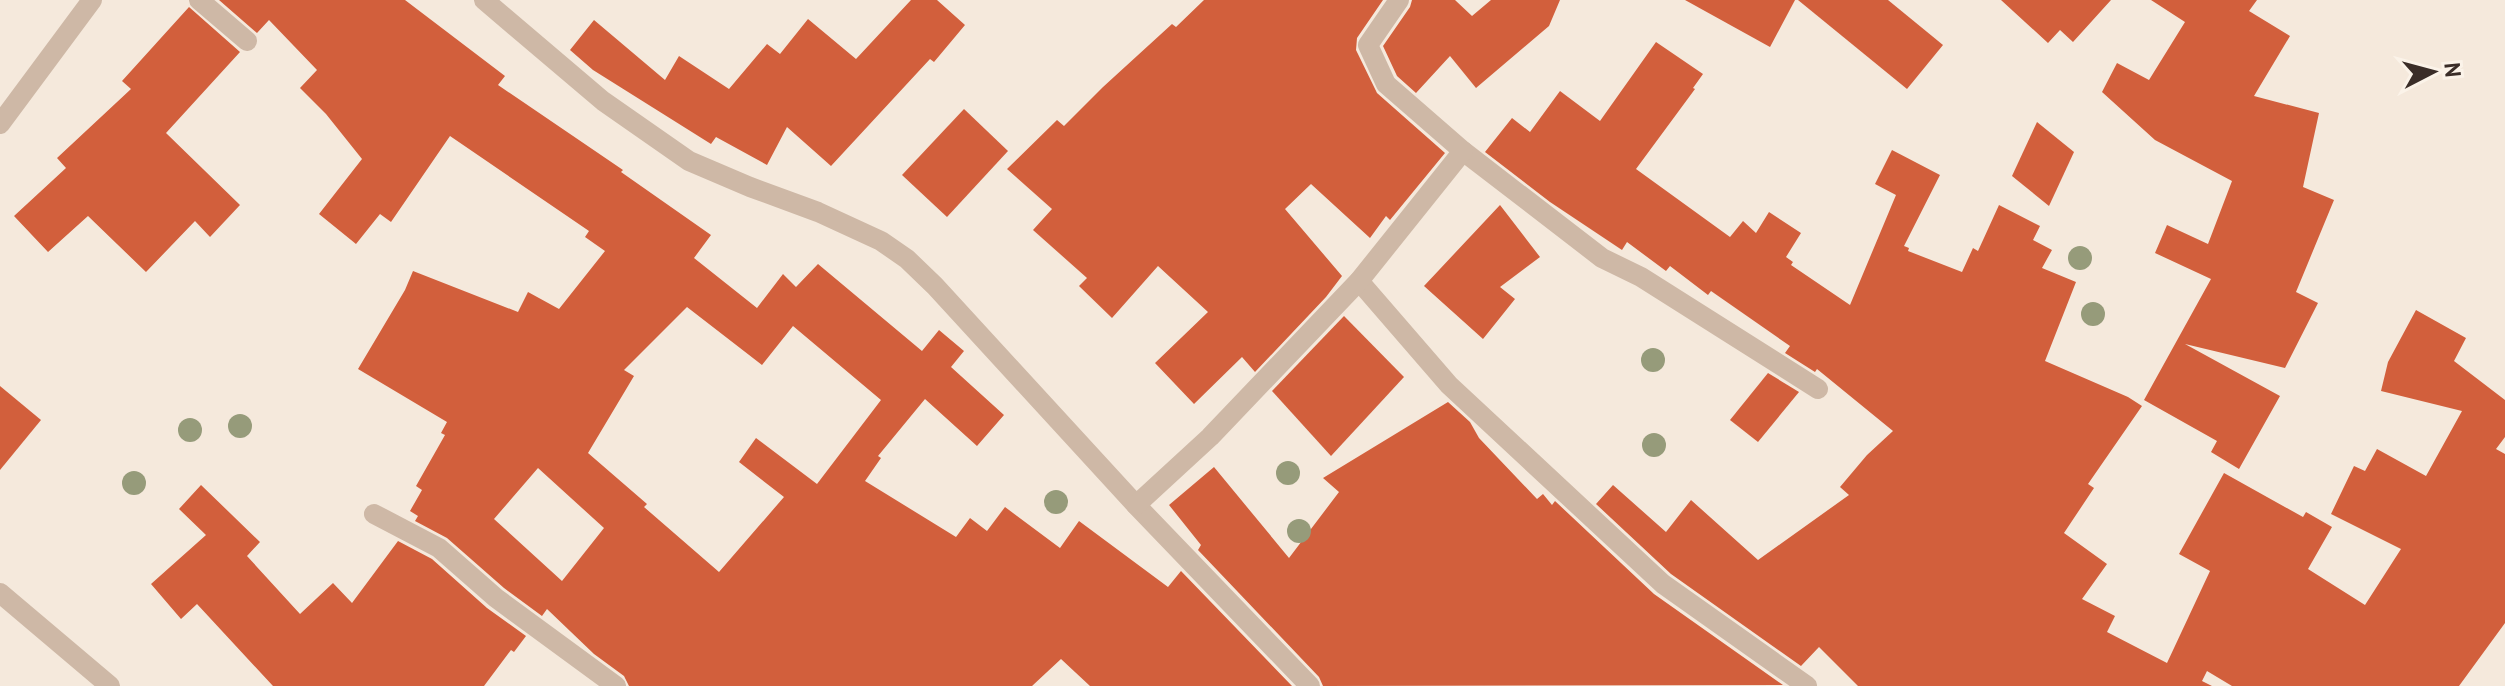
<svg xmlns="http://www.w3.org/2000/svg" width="2505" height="686" font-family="'PT Sans',sans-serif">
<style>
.building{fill:#d25f3c;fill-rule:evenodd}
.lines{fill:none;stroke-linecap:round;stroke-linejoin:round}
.minor{stroke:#ceb8a6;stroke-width:20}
.tree{fill:#969b7a}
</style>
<rect width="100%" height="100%" fill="#f5e9dc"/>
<!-- building -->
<g class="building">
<path d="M219,0H405L505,76L498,85L623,170L621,172L711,235L694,258L757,308L783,274L796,287L818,264L922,351L939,330L964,351L951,367L1004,415L977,446L925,399L878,456L881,458L865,481L956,537L970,518L987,531L1005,507L1060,548L1079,521L1168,587L1181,571L1292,686H1090L1061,659L1032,686H629L624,676L594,654L547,609L542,616L504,588L447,538L415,521L418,516L410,511L422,490L416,486L445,435L441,433L447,422L358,369L405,290L413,271L518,312L528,292L559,309L605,251L585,237L589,231L450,136L391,222L380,214L356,244L319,214L362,159L326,114L300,88L317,70L269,20L257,33ZM687,307L762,365L793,326L881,400L817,484L756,438L739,462L784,497L719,572L644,507L647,504L588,453L634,376L624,370ZM538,468L604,528L562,581L494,519Z"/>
<path d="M911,0H937L965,25L934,62L930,59L831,166L787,127L767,165L716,137L711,144L593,70L570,50L594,20L665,80L679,56L729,89L767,44L780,54L808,19L856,59Z"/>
<path d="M1204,0H1383L1357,38L1356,50L1377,93L1445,153L1390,220L1386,216L1370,238L1311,184L1285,209L1342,276L1326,297L1255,372L1242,357L1194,404L1155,363L1208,312L1158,266L1112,318L1079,286L1087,278L1033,230L1052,209L1007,169L1057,120L1064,126L1103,87L1172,24L1176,27Z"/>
<path d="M1412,0H1455L1472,16L1491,0H1560L1549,26L1476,88L1450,56L1416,93L1397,76L1383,46L1410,7Z"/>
<path d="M1685,0H1795L1770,47Z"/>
<path d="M1798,0H1888L1943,45L1907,89Z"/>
<path d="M2001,0H2111L2073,42L2060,30L2048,43Z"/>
<path d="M2151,0H2257L2249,11L2290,36L2254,96L2319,113L2303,187L2334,200L2296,292L2318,303L2285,368L2185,344L2280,396L2239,469L2211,452L2217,441L2144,400L2211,279L2155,253L2167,225L2208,244L2232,181L2155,140L2102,92L2117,63L2149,80L2185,22Z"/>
<path d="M189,7L240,52L166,133L240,205L210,237L195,221L146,272L88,216L48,252L14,216L66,168L57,158L131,89L122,81Z"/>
<path d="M1656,42L1703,74L1693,88L1695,89L1636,169L1730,237L1743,221L1756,233L1769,212L1801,233L1786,257L1793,262L1791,265L1850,305L1896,195L1875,184L1892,150L1940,175L1904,246L1909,248L1908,251L1962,272L1973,248L1978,251L1999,205L2040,226L2033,240L2052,250L2042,268L2076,282L2045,361L2128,397L2142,406L2088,484L2094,488L2064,533L2107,564L2082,599L2115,616L2107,632L2167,663L2210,571L2179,554L2224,473L2303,517L2306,512L2332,527L2308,569L2365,605L2401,549L2331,514L2354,466L2365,471L2377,449L2426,476L2462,411L2381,391L2388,362L2416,310L2466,338L2454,361L2505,400V437L2496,449L2505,454V623L2459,686H2232L2207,671L2202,681L2212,686H1858L1819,647L1801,666L1671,574L1596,504L1613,485L1666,532L1691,500L1758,560L1849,495L1840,487L1867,455L1893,431L1817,369L1815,372L1785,353L1790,346L1711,291L1708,295L1670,266L1666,271L1627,242L1622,250L1550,202L1485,152L1512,118L1530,132L1560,91L1600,121Z"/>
<path d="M964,109L1008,151L947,217L902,175Z"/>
<path d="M2037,122L2074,152L2049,206L2012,176Z"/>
<path d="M1500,205L1540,257L1500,287L1515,299L1483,339L1424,286Z"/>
<path d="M1344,316L1404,377L1331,456L1272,391Z"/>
<path d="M1768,373L1799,392L1758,442L1730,420Z"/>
<path d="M0,386L41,420L0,470Z"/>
<path d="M1448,402L1470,422L1479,438L1537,499L1543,494L1552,505L1555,501L1654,594L1783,685L1323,686L1319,677L1198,550L1201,545L1169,505L1214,467L1289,558L1339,492L1323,478Z"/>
<path d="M201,485L260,542L247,556L300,614L333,583L352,603L398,541L432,559L487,608L526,636L514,652L511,650L484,686H273L197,604L181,619L151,584L206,535L179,509Z"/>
</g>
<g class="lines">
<!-- minor -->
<g class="minor">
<path d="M199,0L247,41"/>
<path d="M484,0L603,101L689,161L750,187L818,212L881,241L907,259L935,286L1136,505L1310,686"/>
<path d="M0,124L92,0"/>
<path d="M1463,151L1602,258L1641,277L1818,389"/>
<path d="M1359,281L1449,385L1663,584L1807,686"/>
<path d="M1136,505L1210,437L1359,281L1463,151L1386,84L1368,45L1399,0"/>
<path d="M374,514L439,548L496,598L616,686"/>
<path d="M0,593L110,686"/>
</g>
</g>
<!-- trees -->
<g class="tree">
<circle cx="2080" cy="258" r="12"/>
<circle cx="2093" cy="314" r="12"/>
<circle cx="1653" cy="360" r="12"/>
<circle cx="240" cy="426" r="12"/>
<circle cx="190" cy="430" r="12"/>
<circle cx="1654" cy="445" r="12"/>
<circle cx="1288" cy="473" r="12"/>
<circle cx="134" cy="483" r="12"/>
<circle cx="1056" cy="502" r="12"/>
<circle cx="1299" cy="531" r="12"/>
</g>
<!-- north arrow -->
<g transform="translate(2433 72) rotate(84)" stroke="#fbf3e9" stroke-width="6" paint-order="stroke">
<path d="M0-6L14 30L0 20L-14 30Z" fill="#3a2d28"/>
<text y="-12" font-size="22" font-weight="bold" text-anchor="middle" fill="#3a2d28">N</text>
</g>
</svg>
